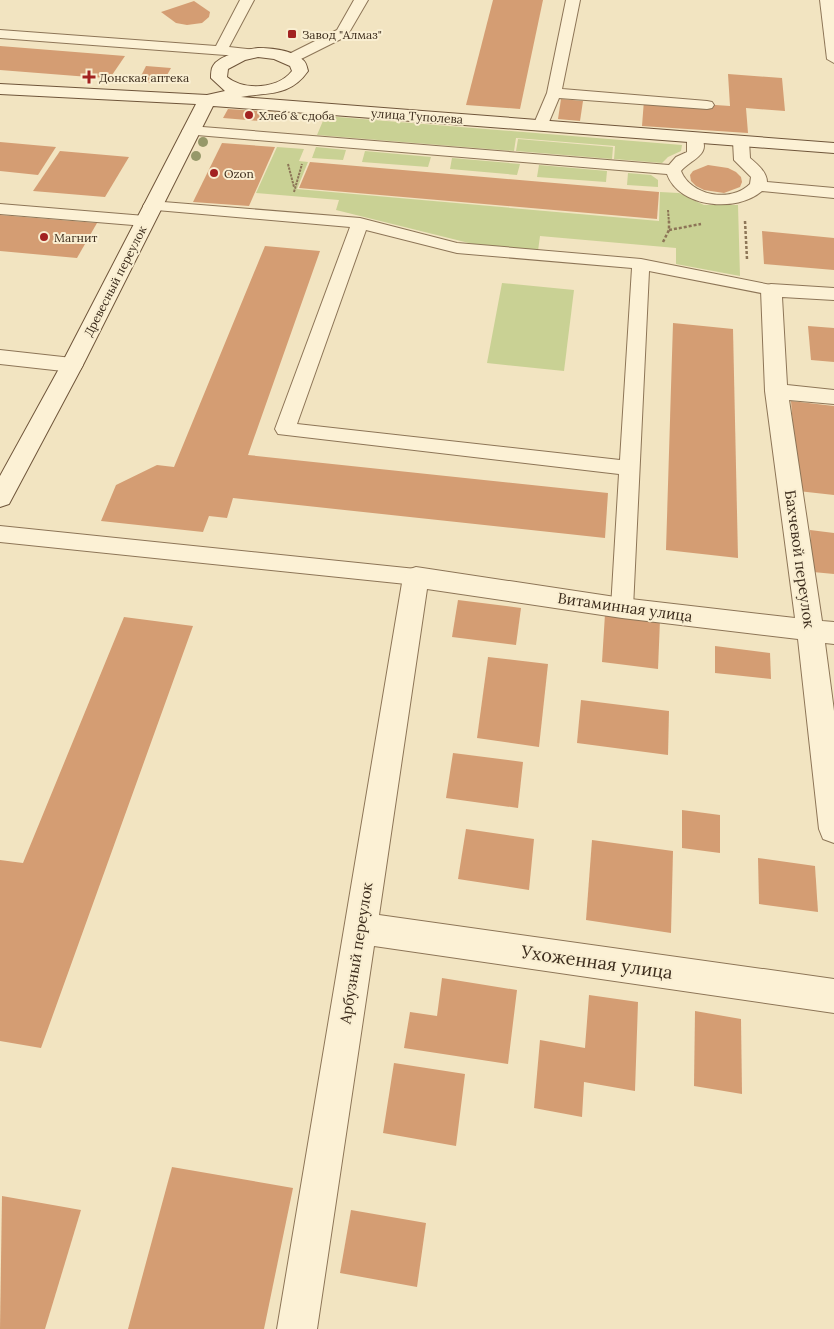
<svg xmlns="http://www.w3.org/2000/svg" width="834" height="1329" font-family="Lora,serif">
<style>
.green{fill:#c9d194}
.building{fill:#d49d73}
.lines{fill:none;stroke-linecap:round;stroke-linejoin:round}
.lane-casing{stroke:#8d7557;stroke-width:2}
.street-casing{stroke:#8d7557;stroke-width:2}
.secondary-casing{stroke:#6f553a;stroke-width:2}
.path-far1{stroke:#8d7557;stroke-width:2;stroke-dasharray:2.5 1;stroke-linecap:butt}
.path{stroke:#8d7557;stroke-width:2.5;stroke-dasharray:3 2;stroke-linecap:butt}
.lane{fill:#fcf1d5;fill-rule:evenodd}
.street{fill:#fcf1d5;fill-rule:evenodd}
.secondary{fill:#fcf1d5;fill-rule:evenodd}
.tree{fill:#969869}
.poi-dot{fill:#a22221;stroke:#f9eed1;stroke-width:2}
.labels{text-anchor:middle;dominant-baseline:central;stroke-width:4;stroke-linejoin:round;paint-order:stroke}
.far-poi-label{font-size:12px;fill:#3c2c1c;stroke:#f9eed1;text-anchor:start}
.far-street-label{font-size:12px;fill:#3c2c1c;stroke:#f9eed1}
.street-label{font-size:15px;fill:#3c2c1c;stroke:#f9eed1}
.near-street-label{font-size:18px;fill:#3c2c1c;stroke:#f9eed1}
</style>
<rect width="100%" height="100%" fill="#f2e4c1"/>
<!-- green -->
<g class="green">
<path d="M325,116L682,145L681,151L668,157L662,163L614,159L615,146L516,138L514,151L317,135Z"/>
<path d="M518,139L613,147L612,159L516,151Z"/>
<path d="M277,147L304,149L299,161L308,162L297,189L659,221L660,192L679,193L704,205H738L740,276L676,264V248L540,236L538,251L481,246L336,210L339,200L256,193Z"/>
<path d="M316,147L346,150L343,160L312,158Z"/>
<path d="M365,151L431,157L428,167L362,162Z"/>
<path d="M452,158L520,164L517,175L450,169Z"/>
<path d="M539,165L607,171L606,182L537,177Z"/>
<path d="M628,173L651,175L658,180V187L627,185Z"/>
<path d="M502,283L574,290L564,371L487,363Z"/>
</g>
<!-- building -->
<g class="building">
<path d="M493,0H543L520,109L466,105Z"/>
<path d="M194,1L210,12L209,17L202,23L187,25L176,23L161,12Z"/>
<path d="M0,46L125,56L110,78L89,77L0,70Z"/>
<path d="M146,66L171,68L162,84L138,82Z"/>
<path d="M728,74L782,78L785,111L746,108L748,133L642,126L644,100L730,106Z"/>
<path d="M561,99L583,101L580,121L558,119Z"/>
<path d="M228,109L276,112L272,122L223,118Z"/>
<path d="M310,114L322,116L320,122L307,121Z"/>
<path d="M0,142L56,147L38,175L0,171Z"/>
<path d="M222,143L275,147L249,206L193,202Z"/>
<path d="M60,151L129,157L105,197L33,191Z"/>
<path d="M310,162L659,192L657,219L299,188Z"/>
<path d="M708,165L728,168L736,172L741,177L742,182L740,187L724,193L704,190L696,186L691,181L690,175L693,171Z"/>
<path d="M0,215L97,223L77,258L0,251Z"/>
<path d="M762,231L834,238V270L764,264Z"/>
<path d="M265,246L320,251L248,455L608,493L605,538L233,498L227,518L209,516L203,532L101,521L116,485L157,465L174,467Z"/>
<path d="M673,323L733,329L738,558L666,550Z"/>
<path d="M808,326L834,328V362L811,360Z"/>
<path d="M791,401L834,406V495L798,491Z"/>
<path d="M810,530L834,533V574L813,572Z"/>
<path d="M458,600L521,608L516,645L452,637Z"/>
<path d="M605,614L660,620L658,669L602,662Z"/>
<path d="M124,617L193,626L41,1048L0,1041V860L23,863Z"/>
<path d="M715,646L770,653L771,679L715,673Z"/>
<path d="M488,657L548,664L539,747L477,738Z"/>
<path d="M581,700L669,711L668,755L577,743Z"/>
<path d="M453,753L523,762L518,808L446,798Z"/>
<path d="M682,810L720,815V853L682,848Z"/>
<path d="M466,829L534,839L529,890L458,879Z"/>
<path d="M592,840L673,851L671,933L586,920Z"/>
<path d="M758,858L815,866L818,912L759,904Z"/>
<path d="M442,978L517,990L508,1064L404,1048L410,1012L437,1016Z"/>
<path d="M589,995L638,1002L635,1091L584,1082L582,1117L534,1108L540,1040L585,1048Z"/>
<path d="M695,1011L741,1019L742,1094L694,1086Z"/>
<path d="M394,1063L465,1074L456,1146L383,1133Z"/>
<path d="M172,1167L293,1188L264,1329H128Z"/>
<path d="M2,1196L81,1210L45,1329H0Z"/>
<path d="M351,1210L426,1223L417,1287L340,1273Z"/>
</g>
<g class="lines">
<defs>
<g id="lane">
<path d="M240,0H254L229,47L257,50L259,53L252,57L0,38V30L216,46Z"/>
<path d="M354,0H368L347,36L295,62H285L283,59L285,56L337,30Z"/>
<path d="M566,0H580L562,89L707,101L712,102L714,105L712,108L707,109L559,98L546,129H536L533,126L547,93Z"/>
<path d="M820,0H834V63L827,59Z"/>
<path d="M190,126L669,165L676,157L687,152V138L690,135H700C713,155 691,159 681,171C691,196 731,203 750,184L751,177L734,160L733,141L736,138H746L749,141L750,158C757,164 767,172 767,182L834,188V198L762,191C737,213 679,208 667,174L185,134L182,131L185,128Z"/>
<path d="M151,201L360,218L457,243L641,259L771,285L777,286L780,290L777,294L771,295L649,271L633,608L630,614L622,617L614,614L611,608L619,474L278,434L275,429L350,227L145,209L143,206L145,203ZM366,230L457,253L632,268L620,460L297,424Z"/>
<path d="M0,204L145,216L151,217L153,221L151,225L145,226L0,214Z"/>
<path d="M0,526L416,569L424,571L427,577L424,583L416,585L0,542Z"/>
</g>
<g id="street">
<path d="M771,284L834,288V300L782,297L787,385L834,390V404L789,400L822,621L834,622V644L825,643L834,711V843L823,839L819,829L798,639L622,618L427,589L379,915L834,979V1013L374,946L317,1329H277L403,577L407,570L416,567L622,598L795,618L765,391L761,290L764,286Z"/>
<path d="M0,350L72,358L80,360L83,365L80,370L72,372L0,364Z"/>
</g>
<path id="secondary" d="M258,48C271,48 292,50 303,60C306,62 307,67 308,71C290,97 268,92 241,97L834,143V153L213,106L83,365L9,504L0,507V476L61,365L196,104L0,94V84L207,95L225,91L211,78C211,74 211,69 213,66C219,55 247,49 258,48ZM258,57L274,59L290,66L292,71C278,89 244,91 227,77L228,69L245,60Z"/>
</defs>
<!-- lane casing -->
<use href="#lane" class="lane-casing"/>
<!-- street casing -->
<use href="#street" class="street-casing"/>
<!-- secondary casing -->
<use href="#secondary" class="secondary-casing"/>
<!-- path-far1 -->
<g class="path-far1">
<path d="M288,164L294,187"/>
<path d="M294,192L302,164"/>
<path d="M668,210L669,223"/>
</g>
<!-- path -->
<g class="path">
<path d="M745,221L747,259"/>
<path d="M669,230L701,224"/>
<path d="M663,242L669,230V221"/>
</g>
<!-- lane -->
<use href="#lane" class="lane"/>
<!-- street -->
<use href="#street" class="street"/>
<!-- secondary -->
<use href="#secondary" class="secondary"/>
</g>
<!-- trees -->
<g class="tree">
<circle cx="203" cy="142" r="5"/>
<circle cx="196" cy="156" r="5"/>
</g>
<!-- markers -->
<g class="poi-dot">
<rect x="287" y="29" width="10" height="10" rx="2.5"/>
<path d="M86.5 69.5h5v5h5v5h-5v5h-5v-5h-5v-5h5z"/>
<circle cx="249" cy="115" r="5"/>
<circle cx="214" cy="173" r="5"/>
<circle cx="44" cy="237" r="5"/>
</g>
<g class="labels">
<!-- far-poi labels -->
<g class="far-poi-label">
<text x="302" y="34">Завод "Алмаз"</text>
<text x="99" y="77">Донская аптека</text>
<text x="259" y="115">Хлеб &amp; сдоба</text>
<text x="224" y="173">Ozon</text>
<text x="54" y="237">Магнит</text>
</g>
<!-- far-street labels -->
<g class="far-street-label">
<text transform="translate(417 116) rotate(4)">улица Туполева</text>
<text transform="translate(115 281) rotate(-63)">Древесный переулок</text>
</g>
<!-- street labels -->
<g class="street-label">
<text transform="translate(800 559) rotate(82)">Бахчевой переулок</text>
<text transform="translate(625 607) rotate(8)">Витаминная улица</text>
<text transform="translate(356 953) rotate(-81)">Арбузный переулок</text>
</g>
<!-- near-street labels -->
<g class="near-street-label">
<text transform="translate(597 962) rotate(8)">Ухоженная улица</text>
</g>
</g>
</svg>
